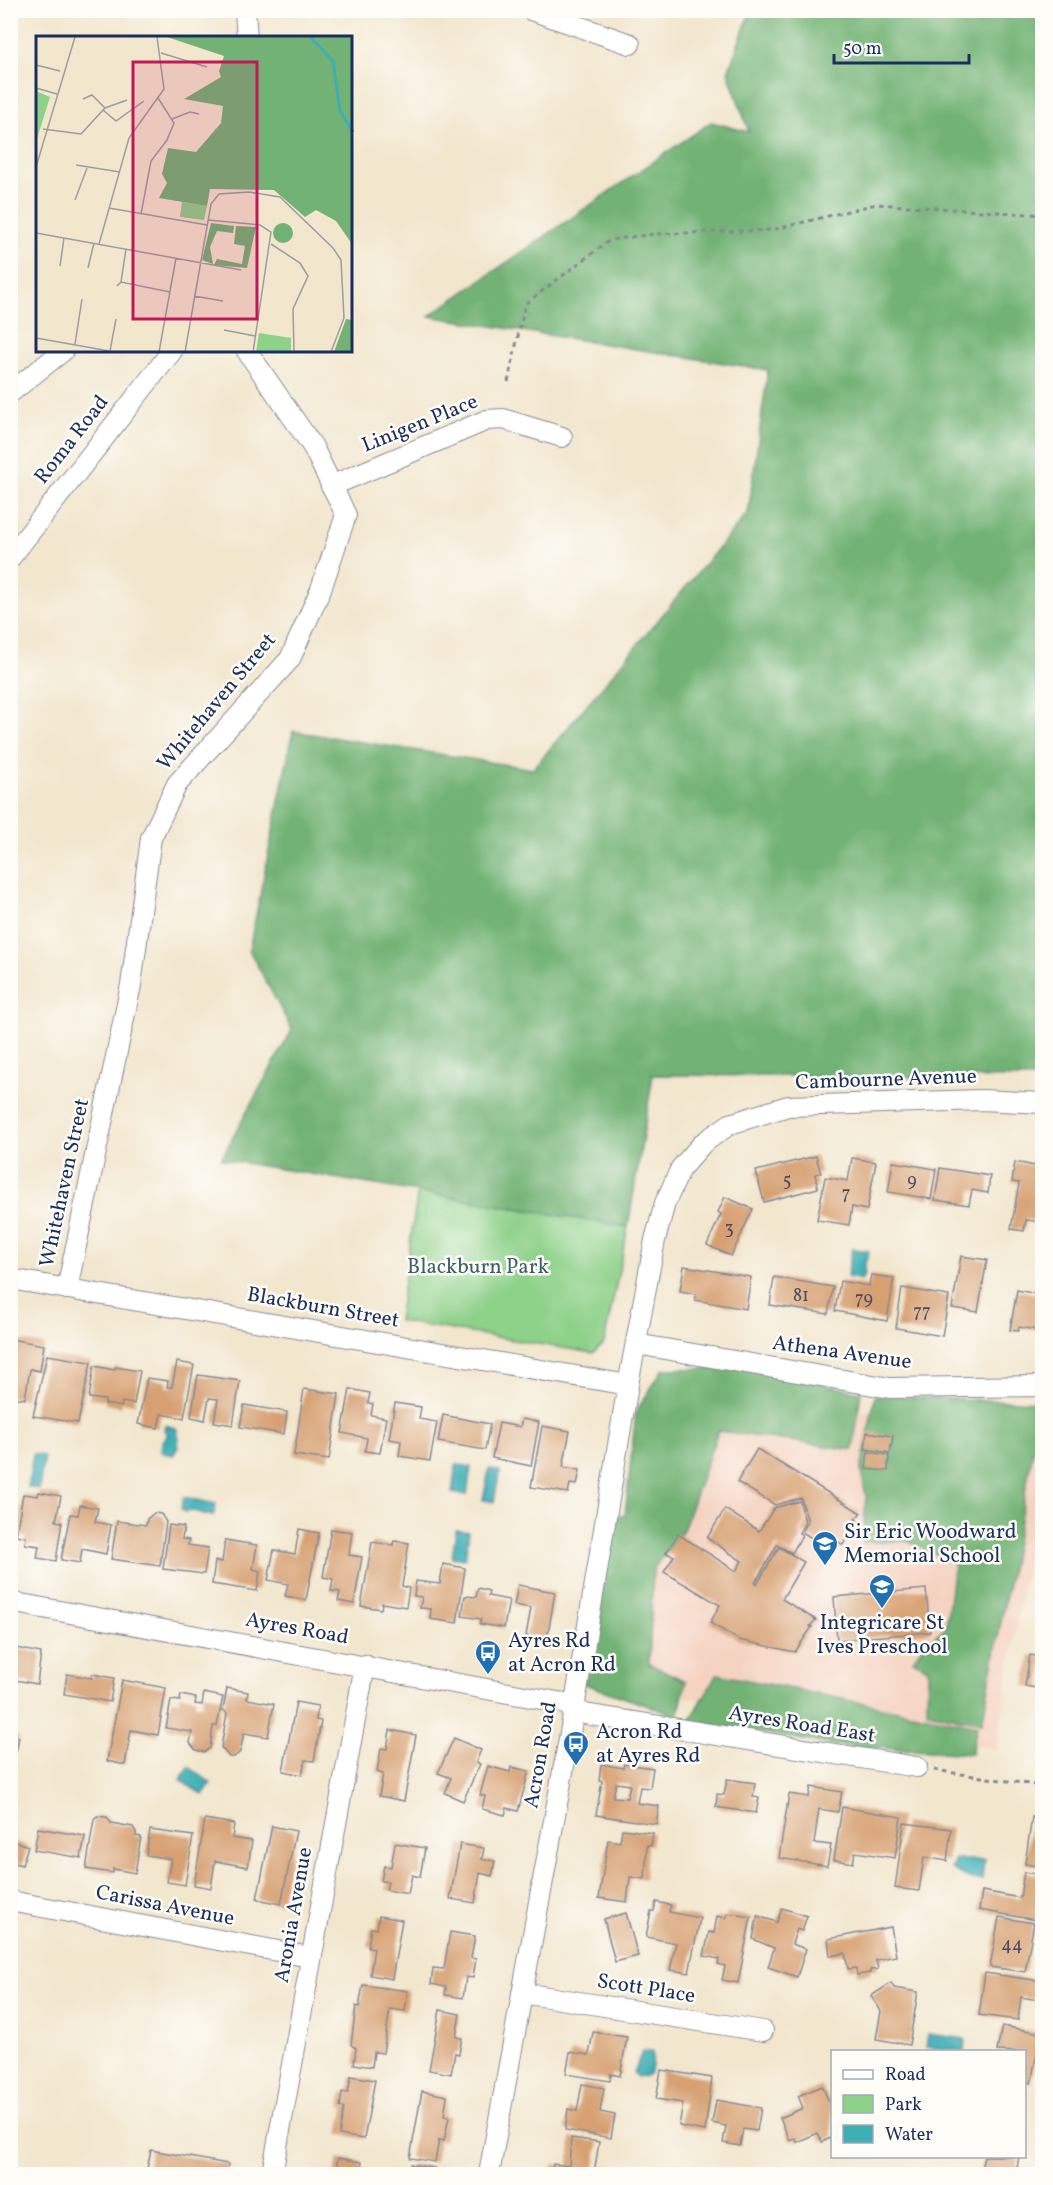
<svg xmlns="http://www.w3.org/2000/svg" width="1053" height="2185" font-family="Vollkorn,serif">
<style>
.built{fill:#f5d3c1}
.green{fill:#8ed189;stroke:#548074;stroke-width:1.5}
.forest{fill:#72b375;stroke:#46716a;stroke-width:1.5}
.water{fill:#3dafb5;stroke:#2c6f8a;stroke-width:1.5}
.building{fill:#d7a072;fill-rule:evenodd}
.lines{fill:none;stroke-linecap:round;stroke-linejoin:round}
.street-casing{stroke:#868a96;stroke-width:22}
.path{stroke:#868a96;stroke-width:3;stroke-dasharray:4.5 4.5;stroke-linecap:butt}
.street{stroke:#fff;stroke-width:20}
.labels{text-anchor:middle;dominant-baseline:central;stroke-width:5;stroke-linejoin:round;paint-order:stroke}
.number-label{font-size:18px;fill:#4a4b63}
.street-label{font-size:21px;fill:#1b2f5e;stroke:#fdfcf7}
.park-label{font-size:21px;fill:#3e606b;stroke:#fdfcf7}
.poi-label{font-size:21px;fill:#1b2f5e;stroke:#fdfcf7;text-anchor:start}
.inset-river{fill:none;stroke:#3dafb5;stroke-width:3}
.inset-road{fill:none;stroke:#9c9da1;stroke-width:1.5}
.view{fill:#c2185b;fill-opacity:0.15;stroke:#c2185b;stroke-width:3}
.inset-edge{fill:none;stroke:#1b2f5e;stroke-width:3}
</style>
<rect width="100%" height="100%" fill="#fdfcf7"/>
<filter id="ink" filterUnits="userSpaceOnUse"><feTurbulence type="fractalNoise" baseFrequency=".0167" numOctaves="2"/><feDisplacementMap in="SourceGraphic" scale="12" xChannelSelector="R" yChannelSelector="G"/><feConvolveMatrix kernelMatrix="1 2 1 2 8 2 1 2 1" color-interpolation-filters="sRGB"/></filter>
<filter id="wash" filterUnits="userSpaceOnUse"><feTurbulence type="fractalNoise" baseFrequency=".008" numOctaves="4" result="noise"/><feDisplacementMap in="SourceGraphic" scale="24" xChannelSelector="R" yChannelSelector="G"/><feGaussianBlur stdDeviation="1.35" result="paint"/><feColorMatrix in="noise" values="0 0 0 0 0 0 0 0 0 0 0 0 0 0 0 0 0 1.4 0 .05"/><feComposite in="paint" operator="in"/></filter>
<g filter="url(#wash)">
<rect width="100%" height="100%" fill="#f2e6cd"/>
<!-- built -->
<path class="built" d="M673,1378L880,1413H1042V1469L996,1749L621,1686Z"/>
<!-- green -->
<path class="green" d="M418,1191L628,1227L604,1343L593,1353L398,1321Z"/>
<!-- forest -->
<g class="forest">
<path d="M751,10L1042,11V1078L653,1075L628,1227L221,1159L292,1030L249,950L293,731L533,769L748,513L768,370L429,316L711,122L749,132L728,72Z"/>
<path d="M741,1368L861,1392L853,1450L718,1431L683,1530L653,1569L649,1664L686,1681L678,1716L582,1683L614,1515L625,1516L636,1412L663,1369Z"/>
<path d="M875,1396L1042,1402L982,1723L927,1712L928,1668L913,1660L923,1646L946,1627L954,1563L909,1541L863,1542L866,1495L861,1471Z"/>
<path d="M717,1674L977,1726L971,1754L835,1745L690,1721Z"/>
</g>
<!-- water -->
<g class="water">
<path d="M852,1249L869,1251C868,1260 861,1265 865,1274L861,1280L847,1277Z"/>
<path d="M165,1425L176,1428C179,1437 180,1448 173,1455L164,1453L161,1450L162,1442L168,1435L164,1430Z"/>
<path d="M33,1454L44,1456L39,1489L28,1487Z"/>
<path d="M456,1464L471,1467L467,1495L452,1493Z"/>
<path d="M489,1469L500,1471L494,1502L483,1500Z"/>
<path d="M184,1497L216,1504L213,1516L193,1511L184,1512L181,1509Z"/>
<path d="M456,1530L469,1532L465,1559L452,1557Z"/>
<path d="M189,1767L211,1783L203,1795L180,1780Z"/>
<path d="M955,1860H984L982,1880L971,1879L951,1869Z"/>
<path d="M928,2034L965,2039L964,2051L926,2047Z"/>
<path d="M642,2051H651L653,2053C652,2065 653,2080 637,2077L634,2073Z"/>
</g>
<g id="blocks">
<!-- building -->
<g class="building">
<path d="M1037,1152L1042,1153L1041,1222L1026,1220L1024,1231L1011,1229L1019,1183L1012,1182L1015,1162L1035,1166Z"/>
<path d="M816,1156L821,1173L815,1174L818,1188L764,1202L756,1171Z"/>
<path d="M852,1158L876,1162L867,1210L852,1207L849,1225L817,1220L825,1177L848,1181Z"/>
<path d="M893,1162L936,1169L931,1199L888,1192Z"/>
<path d="M940,1168L990,1176L988,1193L972,1190L969,1205L935,1200Z"/>
<path d="M725,1197L753,1209L731,1256L707,1245L721,1214L718,1212Z"/>
<path d="M961,1256L987,1260L978,1312L952,1308Z"/>
<path d="M684,1266L751,1277L746,1309L695,1300L696,1294L680,1291Z"/>
<path d="M871,1275L894,1278L887,1321L835,1311L840,1281L869,1286Z"/>
<path d="M774,1277L833,1287L828,1314L770,1305Z"/>
<path d="M902,1288L949,1296L942,1336L896,1328Z"/>
<path d="M1017,1290L1042,1295V1331L1019,1327L1018,1331L1010,1330Z"/>
<path d="M10,1339L44,1345L40,1371L30,1369L25,1399L10,1397Z"/>
<path d="M47,1355L91,1362L78,1423L33,1416Z"/>
<path d="M177,1362L194,1365L184,1418L161,1414L158,1428L138,1424L147,1378L168,1381L167,1387H172Z"/>
<path d="M94,1366L115,1370V1367L140,1371L134,1404L122,1402L121,1407L105,1404V1400L89,1398Z"/>
<path d="M198,1375L240,1381L233,1425L214,1422L218,1399L209,1398L205,1420L191,1417Z"/>
<path d="M304,1389L339,1394L329,1460L294,1455Z"/>
<path d="M350,1389L370,1393L368,1403L373,1404L371,1415L386,1418L380,1453L365,1451L367,1438L342,1433Z"/>
<path d="M395,1403L421,1407L419,1419L437,1422L430,1461L399,1456L401,1441L389,1439Z"/>
<path d="M244,1405L287,1412L284,1434L240,1427Z"/>
<path d="M443,1415L490,1424L485,1450L438,1442Z"/>
<path d="M522,1419L539,1422L531,1466L492,1458L499,1423L520,1427Z"/>
<path d="M542,1426L570,1431L563,1467L580,1470L577,1485L570,1484L568,1493L531,1487Z"/>
<path d="M867,1432L893,1436L890,1453L865,1449Z"/>
<path d="M757,1449L861,1513L855,1519L857,1520L843,1545L823,1533L818,1542L802,1532L808,1522L801,1498L775,1505L737,1482Z"/>
<path d="M868,1452L889,1455L888,1471L866,1469Z"/>
<path d="M39,1492L61,1496L56,1521L62,1522L56,1561L37,1558L39,1546L25,1544L26,1537L16,1535L23,1494L38,1496Z"/>
<path d="M800,1501L805,1522L799,1533L802,1535L792,1553L777,1545L755,1583L757,1584L779,1547L804,1562L782,1599L816,1620L810,1626L812,1627L795,1652L739,1640L710,1623L720,1605L664,1572L674,1556L666,1553L678,1534L736,1571L742,1561L707,1538L725,1509L759,1531L774,1508Z"/>
<path d="M80,1505L98,1508L95,1522L111,1525L106,1554L82,1549L80,1563L61,1560L70,1514L78,1515Z"/>
<path d="M154,1513L161,1514L166,1522L160,1566L111,1559L117,1521L146,1525L147,1519Z"/>
<path d="M169,1525L184,1527L182,1539L189,1540L188,1545L208,1548L204,1574L163,1569Z"/>
<path d="M299,1529L319,1533L306,1600L285,1596L288,1584L268,1580L274,1550L295,1554Z"/>
<path d="M331,1529L352,1532L349,1555L362,1557L354,1604L338,1601L340,1592L331,1591L333,1579L323,1577Z"/>
<path d="M225,1540L257,1545L253,1569L260,1571L257,1591L212,1584L215,1561L222,1562Z"/>
<path d="M394,1541L409,1543L402,1586L409,1588L406,1607L382,1603L381,1609L361,1606L372,1542L393,1545Z"/>
<path d="M443,1564L465,1568L457,1623L430,1619L431,1609L420,1608L422,1597L414,1596L416,1581L440,1584Z"/>
<path d="M518,1585L555,1592L547,1640L526,1636L531,1608L514,1605Z"/>
<path d="M478,1588L489,1591L488,1596L509,1600L504,1628L480,1624L481,1619L462,1616L465,1596L476,1597Z"/>
<path d="M926,1589L930,1632L837,1640L834,1597Z"/>
<path d="M10,1643L17,1644L16,1648L41,1653L37,1684L10,1679Z"/>
<path d="M1030,1655L1042,1657V1689L1025,1686Z"/>
<path d="M67,1674L92,1678V1674L114,1678L110,1702L64,1694Z"/>
<path d="M122,1680L166,1688L158,1735L131,1730L125,1765L107,1761Z"/>
<path d="M227,1688L248,1692L247,1699L274,1704L268,1737L244,1733L240,1752L234,1757H229L221,1747L227,1713L223,1710Z"/>
<path d="M204,1693L223,1697L217,1726H213L210,1748L204,1752L196,1750L190,1743L192,1732L166,1728L171,1700L180,1701L181,1695L196,1698L195,1704L202,1705Z"/>
<path d="M296,1702L318,1706L316,1720L321,1721L314,1761L305,1760L302,1775L283,1771Z"/>
<path d="M390,1730L416,1735L404,1801L379,1796L383,1774L377,1772L381,1748L387,1749Z"/>
<path d="M10,1735L19,1737L16,1752L10,1751Z"/>
<path d="M454,1738L481,1750L476,1762L480,1764L463,1801L445,1793L451,1778L438,1773Z"/>
<path d="M601,1764L623,1768L624,1764L653,1768L650,1788L640,1787L637,1803L659,1806L656,1824L596,1815L602,1781L599,1780ZM616,1783L630,1785L627,1798L613,1797Z"/>
<path d="M488,1766L510,1772L511,1767L529,1771L518,1811L507,1808L505,1815L482,1809L485,1796L480,1795Z"/>
<path d="M727,1779L755,1783L753,1797L759,1798L756,1813L716,1807L717,1794L724,1795Z"/>
<path d="M811,1787L842,1792L838,1812L819,1809L814,1843L831,1845L827,1866L779,1858L789,1794L809,1797Z"/>
<path d="M842,1807L901,1817L895,1858L855,1852L853,1863L834,1860Z"/>
<path d="M97,1816L107,1817L111,1823L133,1827L136,1832V1836L141,1837L135,1873L113,1869V1873L86,1869L94,1819Z"/>
<path d="M1032,1817L1042,1819V1867L1025,1864Z"/>
<path d="M205,1819L234,1824L232,1838L252,1841L248,1867L215,1861L211,1888L194,1885Z"/>
<path d="M904,1823L951,1829L947,1861L924,1857L919,1891L895,1888Z"/>
<path d="M272,1826L296,1831L281,1904L257,1899Z"/>
<path d="M38,1828L85,1836L81,1858L34,1850Z"/>
<path d="M622,1829L653,1833L651,1846L647,1845L645,1879L630,1877L627,1902L599,1898L608,1840L620,1842Z"/>
<path d="M150,1830L193,1836L185,1885L167,1882L171,1859L146,1855Z"/>
<path d="M10,1840L28,1846L22,1865L10,1862Z"/>
<path d="M395,1843L425,1848L420,1877L412,1875L408,1894L386,1890L388,1882L381,1881L384,1866L391,1867Z"/>
<path d="M460,1844L484,1848L482,1859L495,1861L492,1876L480,1873L475,1903L450,1899Z"/>
<path d="M1024,1872L1042,1875V1921L979,1910L982,1891L1020,1898Z"/>
<path d="M656,1902L671,1905L669,1912L700,1918L689,1973L670,1970L676,1943L646,1937L651,1911H654Z"/>
<path d="M782,1908L807,1916L802,1931L797,1929L792,1944L806,1949L797,1977L768,1967L774,1948L753,1939L757,1916L777,1922Z"/>
<path d="M626,1913L638,1956L615,1962L604,1919Z"/>
<path d="M728,1913L751,1917L738,1983L722,1980L725,1966L718,1964L719,1959L704,1956L709,1932L714,1933L717,1916L725,1918Z"/>
<path d="M379,1916L402,1920L392,1979L370,1975L374,1948L368,1947L371,1928L377,1929Z"/>
<path d="M999,1917L1034,1923L1025,1972L990,1967Z"/>
<path d="M891,1927L896,1956L876,1960L878,1969L870,1970V1973L857,1975L856,1968L848,1969L845,1953L830,1956L828,1939Z"/>
<path d="M450,1932L475,1936L471,1958L476,1959L473,1978L466,1977L463,1998L445,1995L446,1987L431,1984L433,1968L444,1969Z"/>
<path d="M985,1973L1041,1981L1038,2000L1021,1997L1018,2020L979,2015Z"/>
<path d="M891,1983L894,1988L918,1992L909,2045L876,2039L881,2011L871,1996Z"/>
<path d="M363,1985L408,1991L405,2011L390,2009L383,2053L374,2052L372,2067L354,2064L356,2048L351,2045L356,2006L359,2007Z"/>
<path d="M440,2010L460,2014L456,2037L462,2038L459,2054L455,2053L451,2074L429,2070Z"/>
<path d="M1002,2026L1041,2033L1031,2083L1024,2081V2052L997,2051Z"/>
<path d="M593,2032L627,2037L620,2076L611,2074L610,2081L566,2074L570,2052L589,2055Z"/>
<path d="M661,2070L712,2078L705,2131L679,2126L683,2103L656,2099Z"/>
<path d="M351,2076L375,2080L364,2139L339,2135L344,2108L340,2107L342,2092L348,2093Z"/>
<path d="M582,2084L604,2088L600,2112L615,2115L611,2138L565,2130L568,2109L577,2111Z"/>
<path d="M822,2086L832,2108V2137L822,2142L818,2133L797,2142L795,2138L790,2141L780,2118L803,2108L798,2096Z"/>
<path d="M422,2091L447,2096L444,2116L449,2117L444,2141L439,2140L435,2162L410,2158Z"/>
<path d="M716,2100L761,2108L757,2131L743,2129L740,2146L723,2143L726,2126L712,2123Z"/>
<path d="M571,2138L599,2142L594,2174H551L553,2164L569,2166Z"/>
<path d="M151,2150L228,2164L227,2174H146Z"/>
<path d="M984,2156H1019L1016,2174H980Z"/>
<path d="M338,2158L362,2162L360,2174H335Z"/>
<path d="M411,2164L434,2168L433,2174H410Z"/>
</g>
</g>
</g>
<g filter="url(#ink)">
<use href="#blocks" fill-opacity="0" stroke="#868a96" stroke-width="1.5"/>
<g class="lines">
<defs>
<g id="street">
<path d="M245,10L247,38"/>
<path d="M531,10L630,44"/>
<path d="M10,393L63,351"/>
<path d="M331,486L487,420L503,419L562,437"/>
<path d="M10,558L172,351"/>
<path d="M10,1279L628,1385"/>
<path d="M67,1289L131,985L151,838L177,784L290,659L321,589L346,515L313,447L247,351"/>
<path d="M636,1344L890,1388L1042,1386"/>
<path d="M10,1602L563,1703L585,1714L917,1767"/>
<path d="M10,1901L310,1957"/>
<path d="M522,1993L763,2031"/>
<path d="M272,2174L365,1665"/>
<path d="M489,2174L570,1733L628,1385L655,1240L665,1203L681,1168L703,1143L730,1124L788,1106L982,1100L1042,1103"/>
</g>
</defs>
<!-- street casing -->
<use href="#street" class="street-casing"/>
<!-- path -->
<g class="path">
<path d="M508,382L525,304L610,240L654,234L772,230L876,204L1042,215"/>
<path d="M934,1770L1042,1786"/>
</g>
<!-- street -->
<use href="#street" class="street"/>
</g>
</g>
<!-- icons -->
<defs>
<symbol id="school-pin" viewBox="-11 -11 22 30"><path d="M0 17L-7.5 6A9.5 9.5 0 1 1 7.5 6Z" fill="#1f6fb2" stroke="#fdfcf7"/><path d="M0-5L7-2L0 1L-7-2ZM-4 1L0 2.5L4 1V4Q0 6-4 4Z" fill="#fff"/></symbol>
<symbol id="bus-pin" viewBox="-11 -11 22 30"><path d="M0 17L-7.5 6A9.5 9.5 0 1 1 7.5 6Z" fill="#1f6fb2" stroke="#fdfcf7"/><path d="M-5-6H5V4H4V6H2V4H-2V6H-4V4H-5ZM-3.5-4V0h7V-4ZM-3.5 1.2v1.5H-2V1.2ZM2 1.2v1.5H3.5V1.2Z" fill="#fff"/></symbol>
</defs>
<g fill-rule="evenodd">
<use href="#school-pin" x="810" y="1529" width="30" height="40"/>
<use href="#school-pin" x="867" y="1572" width="30" height="40"/>
<use href="#bus-pin" x="473" y="1638" width="30" height="40"/>
<use href="#bus-pin" x="561" y="1729" width="30" height="40"/>
</g>
<g class="labels">
<!-- number labels -->
<g class="number-label">
<text x="787" y="1181">5</text>
<text x="912" y="1181">9</text>
<text x="846" y="1194">7</text>
<text x="729" y="1229">3</text>
<text x="801" y="1296">81</text>
<text x="864" y="1299">79</text>
<text x="922" y="1312">77</text>
<text x="1012" y="1945">44</text>
</g>
<!-- street labels -->
<g class="street-label">
<text transform="translate(420 424) rotate(-22)">Linigen Place</text>
<text transform="translate(72 440) rotate(-52)">Roma Road</text>
<text transform="translate(217 702) rotate(-50)">Whitehaven Street</text>
<text transform="translate(886 1080) rotate(-2)">Cambourne Avenue</text>
<text transform="translate(65 1183) rotate(-78)">Whitehaven Street</text>
<text transform="translate(323 1308) rotate(10)">Blackburn Street</text>
<text transform="translate(842 1353) rotate(8)">Athena Avenue</text>
<text transform="translate(297 1629) rotate(10)">Ayres Road</text>
<text transform="translate(802 1725) rotate(9)">Ayres Road East</text>
<text transform="translate(541 1755) rotate(-80)">Acron Road</text>
<text transform="translate(165 1906) rotate(11)">Carissa Avenue</text>
<text transform="translate(294 1915) rotate(-80)">Aronia Avenue</text>
<text transform="translate(646 1989) rotate(9)">Scott Place</text>
</g>
<!-- park labels -->
<g class="park-label">
<text x="478" y="1267">Blackburn Park</text>
</g>
<!-- poi labels -->
<g class="poi-label">
<text x="844" y="1532">Sir Eric Woodward<tspan x="844" dy="24">Memorial School</tspan></text>
<text x="882" y="1623" text-anchor="middle">Integricare St<tspan x="882" dy="24">Ives Preschool</tspan></text>
<text x="508" y="1641">Ayres Rd<tspan x="508" dy="24">at Acron Rd</tspan></text>
<text x="596" y="1732">Acron Rd<tspan x="596" dy="24">at Ayres Rd</tspan></text>
</g>
</g>
<!-- overview -->
<g transform="translate(36 36)">
<rect width="316" height="316" fill="#f2e6cd"/>
<path d="M0,55L14,61L0,106ZM146,166L171,170L168,184L144,181ZM223,297L255,302V316H220Z" fill="#8ed189"/>
<path d="M131,1H316V208L300,185L280,174L269,181L238,154L174,153L171,170L123,162L131,147L126,138L132,112L160,116L185,87L187,70L148,63L185,41L183,35L188,20ZM175,187L198,190L197,197L181,195L174,211L177,228L166,224ZM237 197a10 10 0 1 1 20 0a10 10 0 1 1-20 0ZM200,190L220,191L211,232L178,229L181,223L206,228L209,210L198,208ZM310,283L316,284V316H298Z" fill="#72b375"/>
<path class="inset-river" d="M274,1L297,25L304,75L317,96"/>
<path class="inset-road" d="M125,17L171,31M0,29L24,35M0,52L21,58M47,63L56,59L69,72M67,74L80,85L108,65M136,83L154,76L163,78M7,93L45,98L69,72L91,64M40,129L84,136M0,131L39,1M39,164L51,132M73,172L171,189M105,178L115,125L131,104L138,87L122,62M172,184L224,189L235,196L217,316M0,197L205,234M63,208L93,102L128,53L121,1M235,208L264,227L272,240L257,273L258,316M24,230L28,202M52,232L58,207M85,246L90,213M81,250L85,246L134,256M158,260L187,265M188,294L219,300M0,302L79,316M39,308L46,263M74,315L80,283M123,316L140,222M149,316L175,168L183,158L213,156L244,161L297,212L305,224L308,282L295,316"/>
<path class="view" d="M97,26H221V283H97Z"/>
<rect width="316" height="316" class="inset-edge"/>
</g>
<!-- margin -->
<rect width="1053" height="2185" fill="none" stroke="#fdfcf7" stroke-width="36"/>
<!-- legend -->
<rect x="831" y="2050" width="195" height="108" fill="#fdfcf7" stroke="#a3aaba" stroke-width="1.5"/>
<rect x="843" y="2070" width="30" height="9" fill="#ffffff" stroke="#a3aaba" stroke-width="1.5"/>
<text x="885" y="2080" font-size="18" fill="#1b2f5e">Road</text>
<rect x="843" y="2095" width="30" height="18" fill="#8ed189" stroke="#a3aaba" stroke-width="1.5"/>
<text x="885" y="2110" font-size="18" fill="#1b2f5e">Park</text>
<rect x="843" y="2125" width="30" height="18" fill="#3dafb5" stroke="#a3aaba" stroke-width="1.5"/>
<text x="885" y="2140" font-size="18" fill="#1b2f5e">Water</text>
<!-- scale -->
<path d="M834 54v9h135v-9" fill="none" stroke="#1b2f5e" stroke-width="3"/>
<text x="843" y="54" font-size="18" fill="#1b2f5e" stroke="#fdfcf7" stroke-width="4.5" paint-order="stroke">50 m</text>
</svg>
